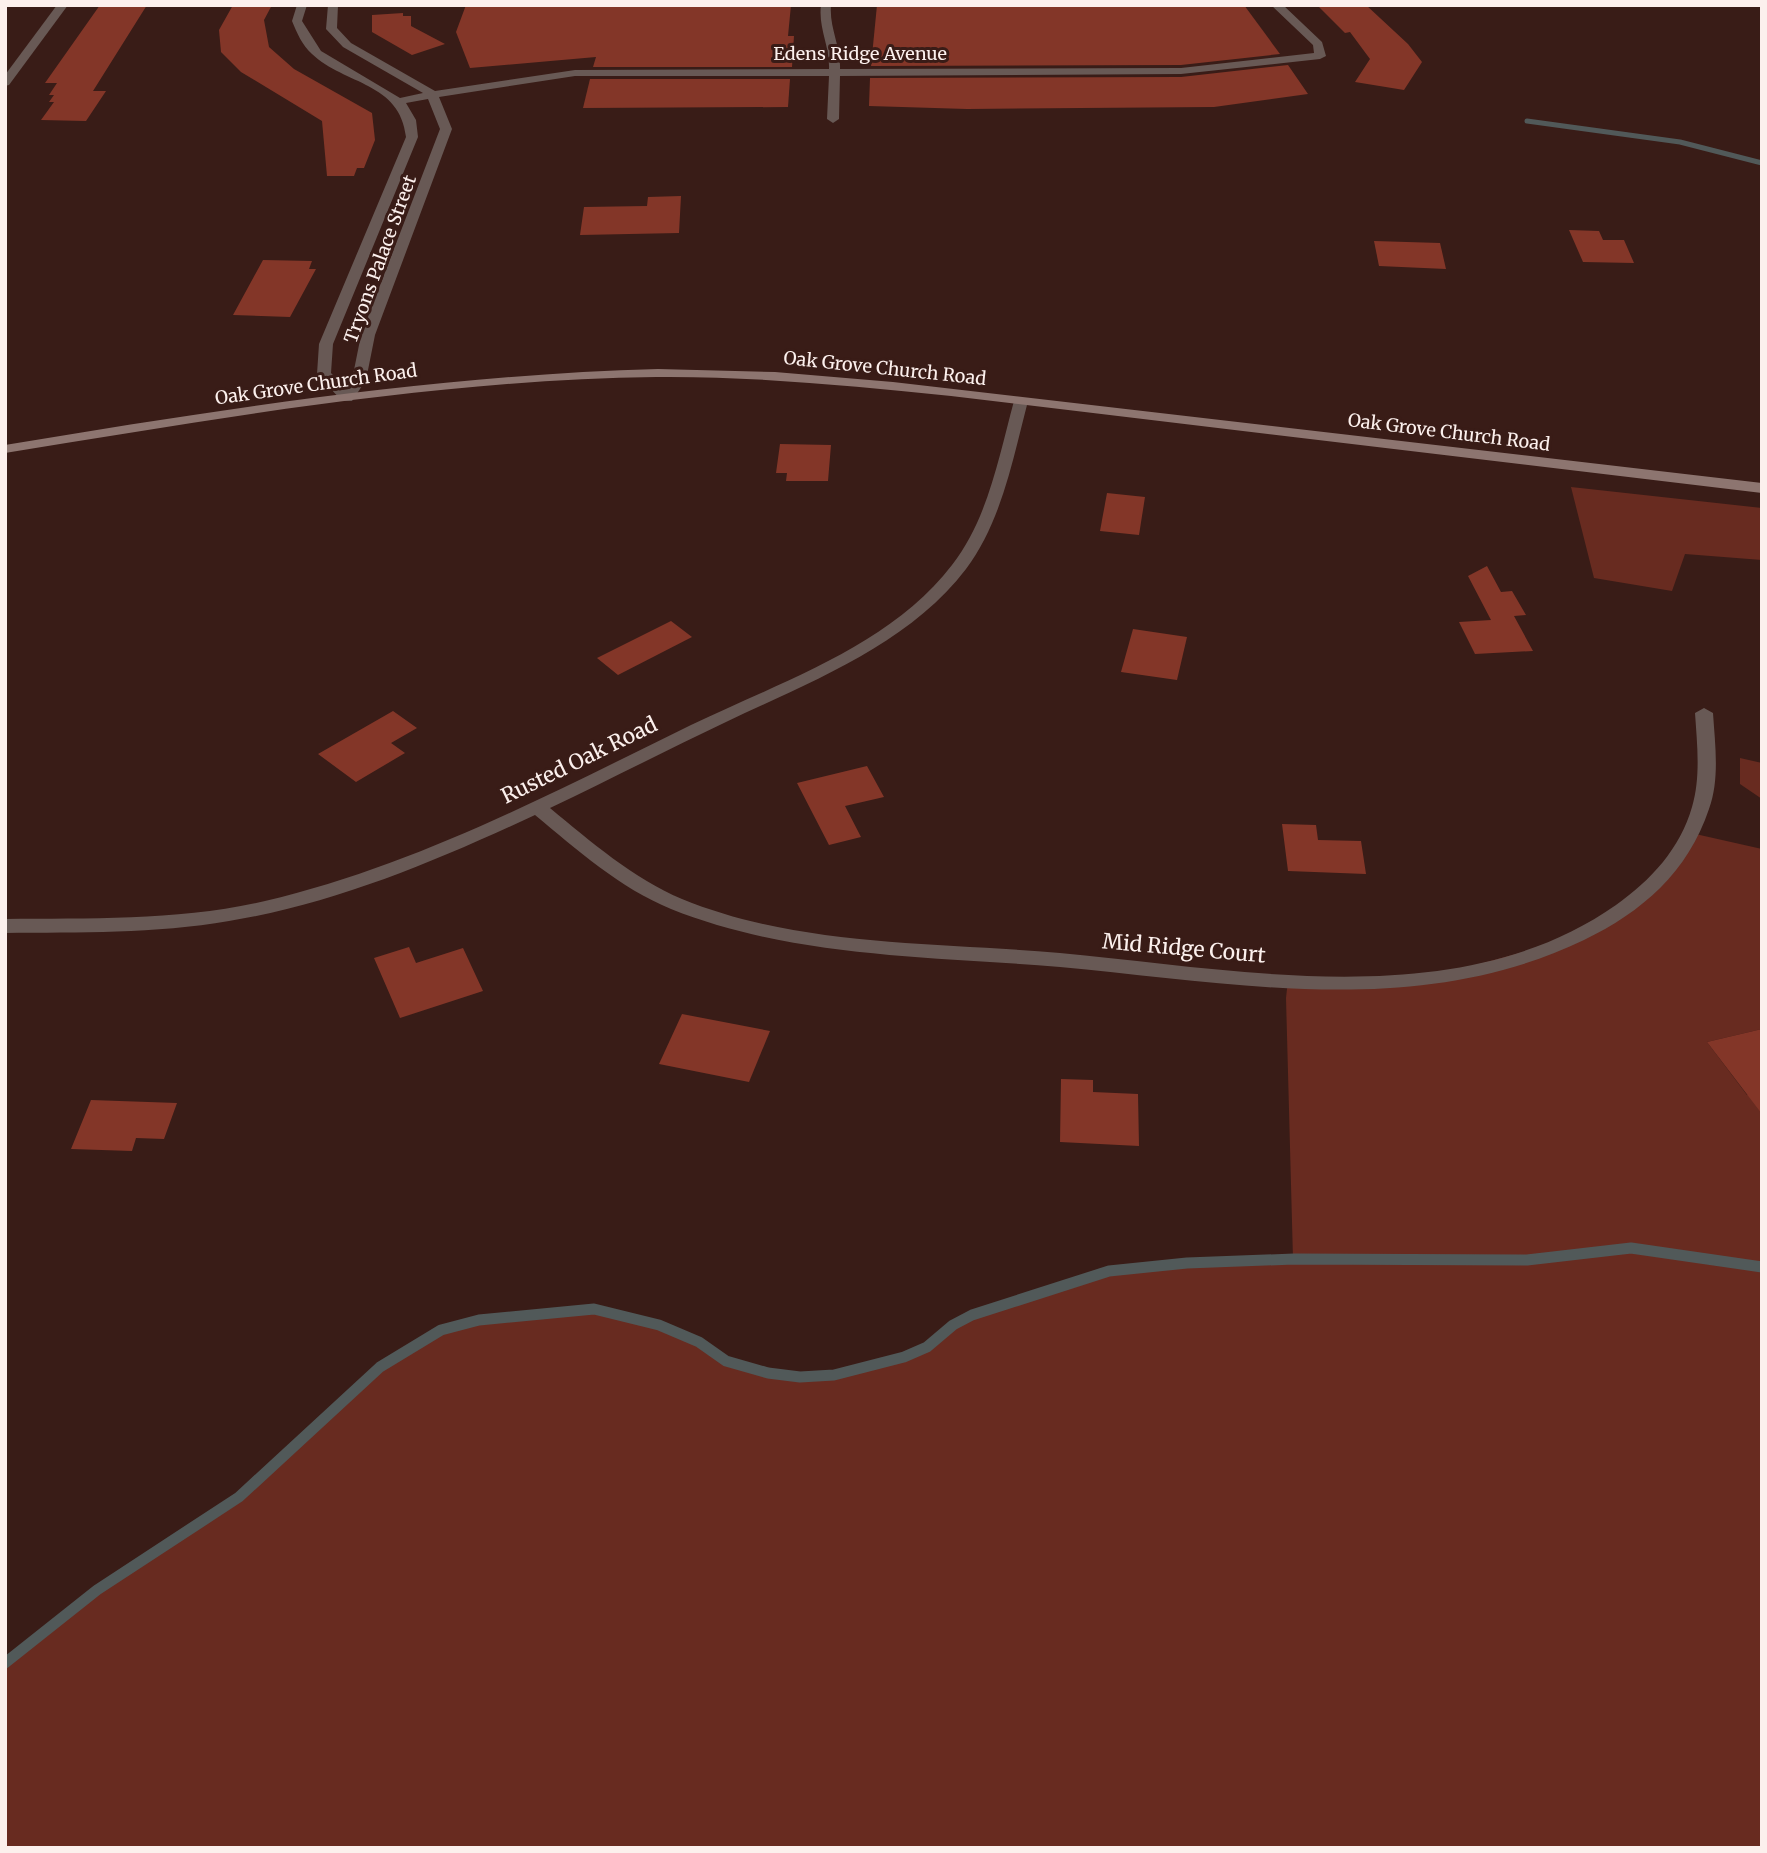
<svg xmlns="http://www.w3.org/2000/svg" width="1767" height="1853" font-family="Merriweather,serif">
<style>
.green{fill:#682b20}
.lines{fill:none;stroke-linecap:round;stroke-linejoin:round}
.stream-far1{stroke:#515959;stroke-width:5}
.stream{stroke:#515959;stroke-width:11}
.building{fill:#833628}
.minor{fill:#685955;fill-rule:evenodd}
.secondary{fill:#8d7570;fill-rule:evenodd}
.labels{text-anchor:middle;dominant-baseline:central;stroke-width:6;stroke-linejoin:round;paint-order:stroke}
.far-street-label{font-size:18px;fill:#fcf0ed;stroke:#391c17}
.street-label{font-size:21px;fill:#fcf0ed;stroke:#391c17}
</style>
<rect width="100%" height="100%" fill="#391c17"/>
<!-- green -->
<g class="green">
<path d="M1571,487L1762,508V560L1685,554L1672,591L1594,578Z"/>
<path d="M1740,758L1762,763V799L1740,784Z"/>
<path d="M1691,833L1762,849V1029L1707,1042L1747,1095L1762,1091V1848H5V1663L97,1590L239,1497L380,1367L441,1330L479,1320L594,1309L659,1325L699,1342L726,1361L768,1373L800,1377L834,1375L904,1357L927,1347L953,1325L972,1315L1109,1271L1187,1263L1293,1259L1286,998L1288,980L1428,978L1571,939L1649,892Z"/>
</g>
<g class="lines">
<!-- stream-far1 -->
<path class="stream-far1" d="M1527,121L1680,142L1762,163"/>
<!-- stream -->
<path class="stream" d="M5,1663L97,1590L239,1497L380,1367L441,1330L479,1320L594,1309L659,1325L699,1342L726,1361L768,1373L800,1377L834,1375L904,1357L927,1347L953,1325L972,1315L1109,1271L1187,1263L1294,1259L1527,1260L1631,1248L1762,1267"/>
</g>
<!-- building -->
<g class="building">
<path d="M100,5H147L93,91H106L86,121L41,120L54,102H49L54,95H49L57,83H45Z"/>
<path d="M233,5H272L264,20L269,47L294,69L372,113L375,140L364,168H357L354,176H327L322,121L241,72L221,52L219,30Z"/>
<path d="M466,5H791L788,36H794L792,67H593L596,57L470,68L456,32Z"/>
<path d="M877,5H1244L1280,54L1181,65L871,66Z"/>
<path d="M1317,5H1366L1408,44L1422,62L1404,90L1355,82L1370,59L1350,32L1345,33Z"/>
<path d="M403,13V16H411V26L445,44L412,55L372,32V15Z"/>
<path d="M1288,65L1308,94L1214,107L967,109L869,106L870,78L1181,77Z"/>
<path d="M590,79H790L788,107L583,108Z"/>
<path d="M681,196L679,233L580,235L584,207L647,206L648,197Z"/>
<path d="M1569,230L1599,231L1603,240H1624L1634,263L1583,262Z"/>
<path d="M1374,241L1440,243L1446,269L1379,266Z"/>
<path d="M263,260L312,261L309,269H316L290,317L233,315Z"/>
<path d="M780,444L831,445L828,481H786L787,473H776Z"/>
<path d="M1107,493L1145,497L1139,535L1100,531Z"/>
<path d="M1487,566L1501,592L1512,591L1526,615L1514,616L1533,651L1475,654L1459,622L1491,620L1468,576Z"/>
<path d="M671,621L692,637L618,675L597,658Z"/>
<path d="M1133,629L1187,637L1177,680L1121,672Z"/>
<path d="M393,711L417,728L391,743L405,753L356,782L318,754Z"/>
<path d="M867,766L884,797L845,806L861,837L829,845L797,783Z"/>
<path d="M1282,824L1316,825L1318,840L1361,841L1366,874L1288,871Z"/>
<path d="M409,947L416,963L463,948L483,991L400,1018L374,958Z"/>
<path d="M682,1014L770,1031L749,1082L659,1064Z"/>
<path d="M1762,1029V1114L1707,1042Z"/>
<path d="M1061,1079L1093,1080V1092L1138,1094L1139,1146L1060,1142Z"/>
<path d="M91,1100L177,1103L164,1139L136,1138L132,1151L71,1149Z"/>
</g>
<g class="lines">
<!-- minor -->
<g class="minor">
<path d="M57,5H68L9,85L5,86V75Z"/>
<path d="M297,5H307L302,21L321,51L400,98L423,93L343,47L326,29L328,5H338L337,28L351,43L435,91L575,70L829,69C830,46 818,28 821,5H831C829,28 841,46 840,69L1181,68L1314,53L1313,45L1271,5H1283L1322,42L1326,56L1320,59L1181,74L840,76L839,119L833,123L827,119L829,76H575L439,97L452,129L375,335L366,380L352,401H342L317,374L319,344L406,137C400,82 345,85 312,54C302,45 297,33 292,21ZM428,99L440,129L361,335L352,380L346,389L331,373L333,344L418,137L416,120L406,103Z"/>
<path d="M1021,397L1028,401C1013,458 1002,521 966,569C908,645 810,682 726,722C667,750 609,780 550,808C591,842 633,878 682,899C799,947 935,942 1060,953C1238,969 1458,1016 1616,905C1651,880 1680,849 1692,807C1701,777 1697,743 1695,713L1704,708L1713,713C1715,744 1720,779 1709,809C1688,872 1642,912 1584,940C1418,1020 1235,983 1060,967C930,956 794,958 671,909C620,888 577,850 535,815C438,860 335,904 229,921C155,934 79,932 5,933V919C91,918 181,921 265,901C415,866 554,792 691,725C780,682 890,646 952,565C988,519 999,456 1014,401Z"/>
</g>
<!-- secondary -->
<path class="secondary" d="M658,369L775,372L893,382L1762,483V493L951,396C853,386 755,376 656,377C437,380 221,418 5,453V445C222,409 438,375 658,369Z"/>
</g>
<g class="labels">
<!-- far-street labels -->
<g class="far-street-label">
<text x="860" y="53">Edens Ridge Avenue</text>
<text transform="translate(380 259) rotate(-70)">Tryons Palace Street</text>
<text transform="translate(885 368) rotate(6)">Oak Grove Church Road</text>
<text transform="translate(316 384) rotate(-8)">Oak Grove Church Road</text>
<text transform="translate(1449 432) rotate(7)">Oak Grove Church Road</text>
</g>
<!-- street labels -->
<g class="street-label">
<text transform="translate(579 760) rotate(-26)">Rusted Oak Road</text>
<text transform="translate(1184 948) rotate(5)">Mid Ridge Court</text>
</g>
</g>
<!-- border -->
<rect width="1767" height="1853" fill="none" stroke="#fcf0ed" stroke-width="14"/>
</svg>
